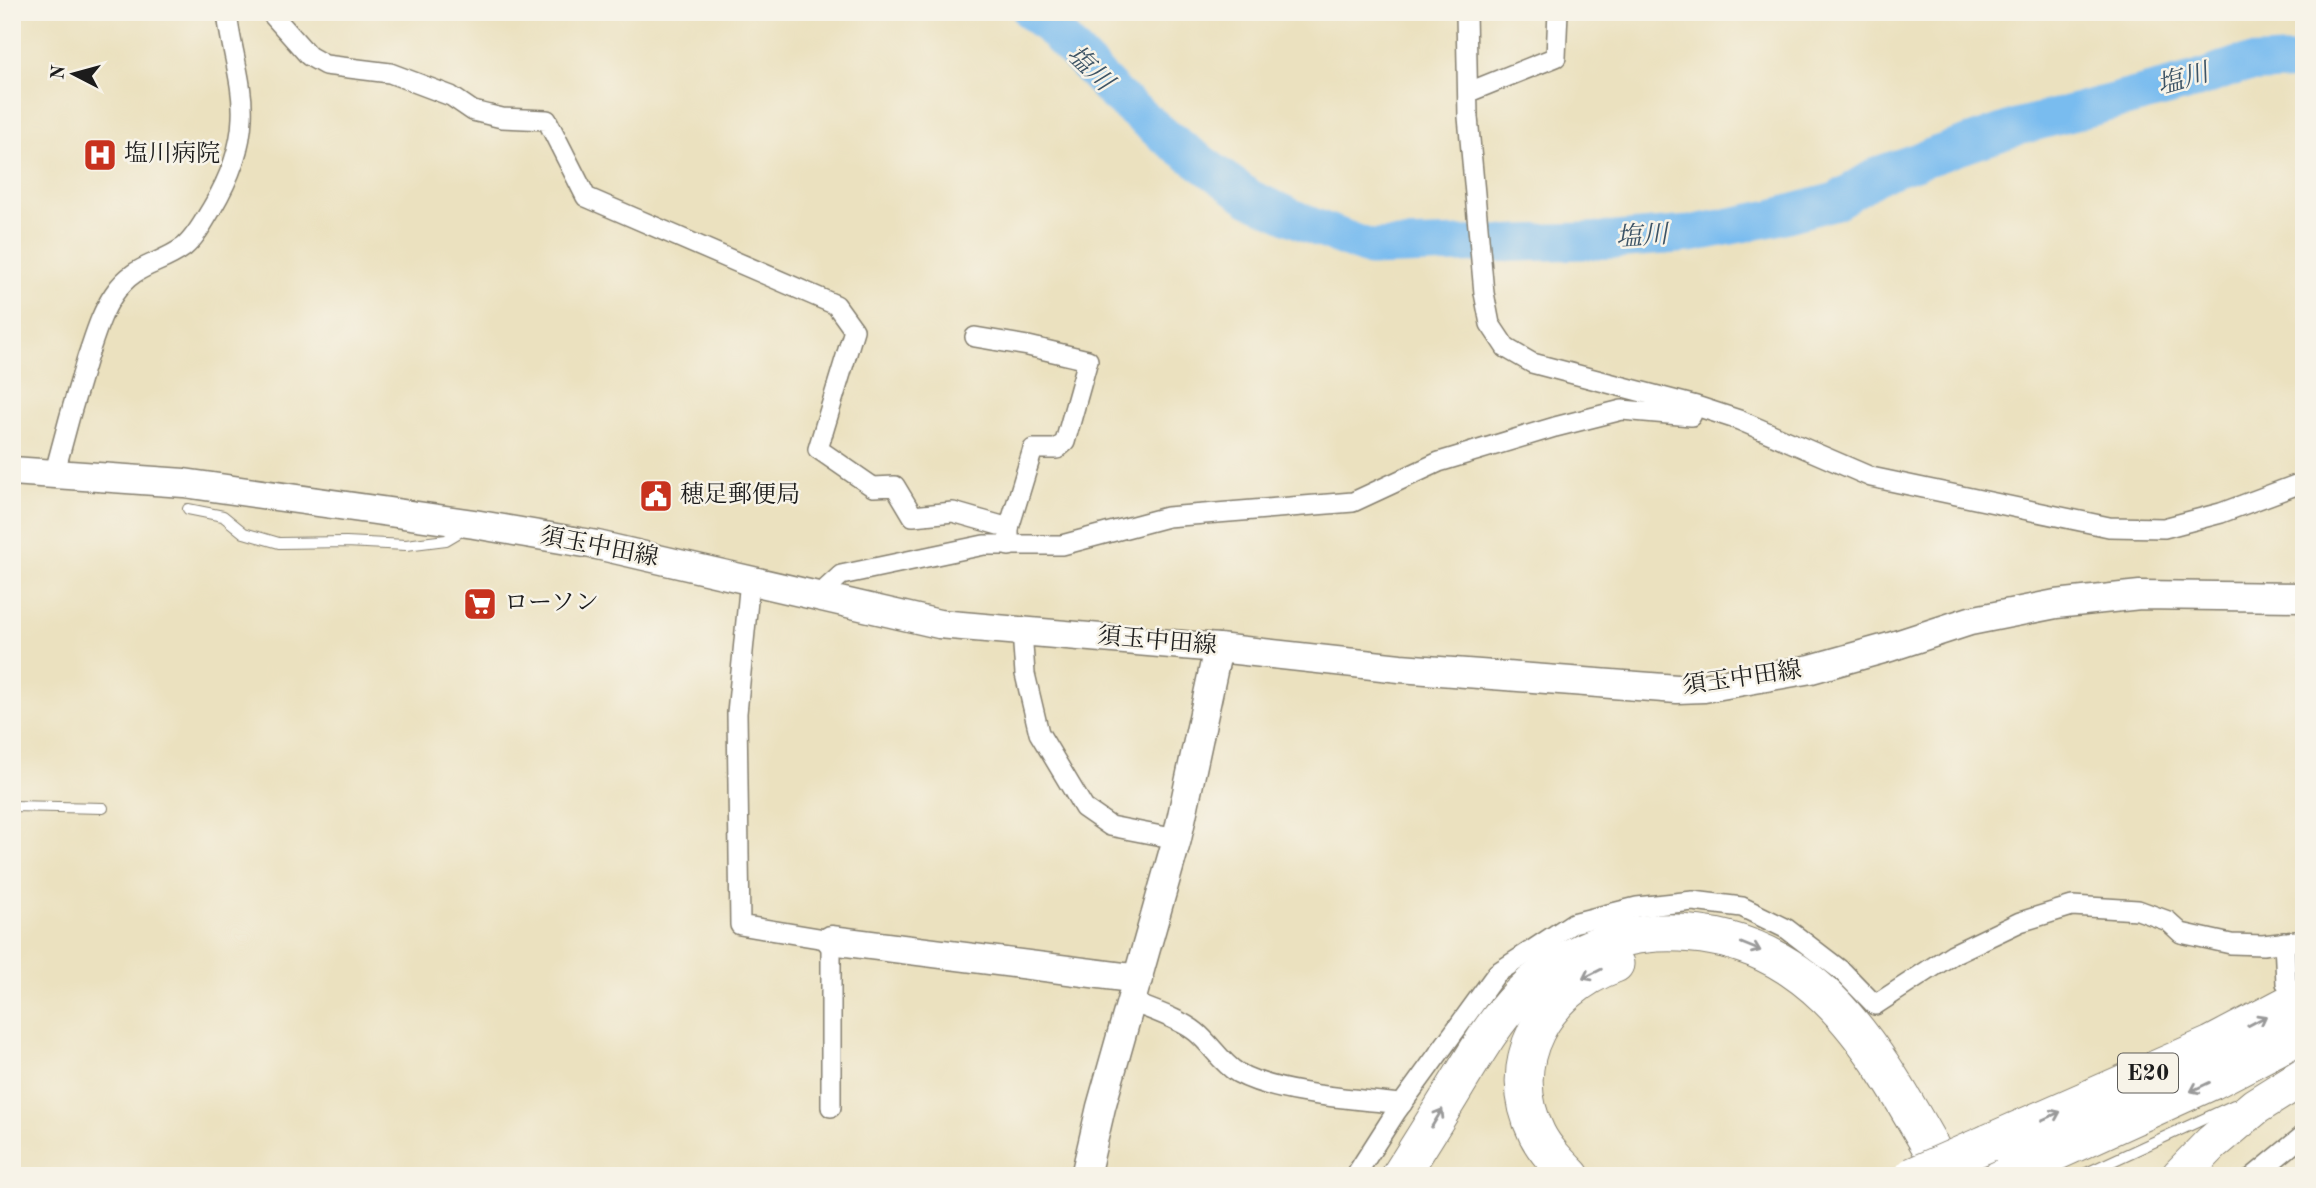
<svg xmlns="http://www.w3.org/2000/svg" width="2316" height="1188" font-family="'Old Standard TT','Noto Serif JP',serif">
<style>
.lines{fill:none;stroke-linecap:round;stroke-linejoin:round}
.river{stroke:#79bcef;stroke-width:37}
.lane-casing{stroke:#847e6e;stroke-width:12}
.street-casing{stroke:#847e6e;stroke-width:22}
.secondary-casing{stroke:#847e6e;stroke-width:31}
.highway-casing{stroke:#847e6e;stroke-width:39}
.lane{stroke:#fff;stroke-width:10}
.street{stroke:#fff;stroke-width:19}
.secondary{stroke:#fff;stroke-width:28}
.highway{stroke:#fff;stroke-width:37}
.highway-bridge-casing{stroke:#847e6e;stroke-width:39;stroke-linecap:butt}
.highway-bridge{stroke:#fff;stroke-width:37}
.oneway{stroke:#999}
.labels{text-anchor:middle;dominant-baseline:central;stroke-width:5;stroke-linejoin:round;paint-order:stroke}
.shield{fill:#f7f3e8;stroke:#5e5c59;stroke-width:2}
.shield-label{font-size:23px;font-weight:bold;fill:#1c1c1c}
.poi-label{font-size:24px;fill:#1c1c1c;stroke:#f7f3e8;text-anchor:start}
.street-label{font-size:24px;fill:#1c1c1c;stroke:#f7f3e8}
.water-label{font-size:26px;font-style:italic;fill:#3d5466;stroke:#f7f3e8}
</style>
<rect width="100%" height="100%" fill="#f7f3e8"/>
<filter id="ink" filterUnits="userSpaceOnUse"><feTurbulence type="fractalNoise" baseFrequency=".0143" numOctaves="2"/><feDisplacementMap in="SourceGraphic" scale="14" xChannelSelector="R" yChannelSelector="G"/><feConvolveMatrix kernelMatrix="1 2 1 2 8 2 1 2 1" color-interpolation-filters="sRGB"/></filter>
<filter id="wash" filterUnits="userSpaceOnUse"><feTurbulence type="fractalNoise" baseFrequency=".00686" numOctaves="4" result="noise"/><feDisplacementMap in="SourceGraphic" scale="28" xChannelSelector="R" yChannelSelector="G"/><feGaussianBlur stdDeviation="1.57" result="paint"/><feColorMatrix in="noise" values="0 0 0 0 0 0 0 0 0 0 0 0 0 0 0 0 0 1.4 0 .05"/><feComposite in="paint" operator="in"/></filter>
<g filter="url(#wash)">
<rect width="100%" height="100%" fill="#ebe1bf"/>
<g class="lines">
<!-- river -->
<path class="river" d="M1031,12L1049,26L1117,96L1166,137L1250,198L1312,226L1370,248L1615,240L1690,234L1772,218L1836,201L1880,174L2017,127L2197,80L2239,65L2304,62"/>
</g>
</g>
<g filter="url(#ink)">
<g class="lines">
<defs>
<g id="lane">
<path d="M188,509L223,516L244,533L279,543L346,542L406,545L446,540L463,530"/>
<path d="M12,806L103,808"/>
<path d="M2080,1176L2234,1105"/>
</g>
<g id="street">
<path d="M270,12L309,56L325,65L390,73L451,96L473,111L502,118L547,120L586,197L836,305L854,330L818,449L873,487L895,486L913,516L953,512L1009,528V546"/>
<path d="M1466,12L1468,117L1484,293L1490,324L1506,348L1532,363L1696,406L1739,420L1871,477L2109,527L2164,528L2221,513L2304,482"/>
<path d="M1469,92L1556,57L1558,12"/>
<path d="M975,337L1028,346L1088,360L1065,442L1057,449H1033L1009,528"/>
<path d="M54,475C64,436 75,397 87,358C95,335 101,313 114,294C135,263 158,266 184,247C196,237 204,221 212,208C228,181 241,149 242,118C244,83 230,47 227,12"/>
<path d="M750,580L737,713L740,925L831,940V1107"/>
<path d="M818,596L841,575L984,545H1062L1167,517L1353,502L1439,462L1555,427L1622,410L1691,416L1695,407"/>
<path d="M1022,631L1025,674L1039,733L1084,808L1110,826L1177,839"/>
<path d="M2284,942L2286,983"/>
<path d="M1132,1002C1151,1010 1180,1019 1196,1032C1211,1044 1221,1063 1238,1073C1278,1095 1356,1099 1402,1104"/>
<path d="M1355,1176L1396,1112L1497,973L1573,923L1637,907L1693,901L1742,907L1787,929L1843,972L1875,1005L1953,954L2020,922L2072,906L2138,910L2168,921L2181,933L2231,944L2263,945L2304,940"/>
<path d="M2254,1176L2304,1135"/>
</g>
<g id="secondary">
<path d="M12,471L184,483L474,524L597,545L939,624L1218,648L1400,668L1677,689L1704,688L1811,669L1890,647L1970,621L2056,604L2140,595L2304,597"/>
<path d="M831,940L1139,979"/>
<path d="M1085,1176L1101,1107L1177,839L1218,648"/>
</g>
<g id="highway">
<path d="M1988,1143L2211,1045L2304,996"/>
<path d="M1400,1176C1419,1146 1438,1116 1456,1086C1475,1055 1494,1021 1520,995C1557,958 1605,936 1657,933C1817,926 1879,1057 1947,1176"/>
<path d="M1571,1176C1558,1163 1545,1150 1537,1134C1501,1062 1545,989 1615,964"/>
<path d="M2003,1176L2212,1081L2304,1033"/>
<path d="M2180,1176L2212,1143L2256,1106L2304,1076"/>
</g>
</defs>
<!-- lane casing -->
<use href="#lane" class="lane-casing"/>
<!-- street casing -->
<use href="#street" class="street-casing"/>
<!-- secondary casing -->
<use href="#secondary" class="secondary-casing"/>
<!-- highway casing -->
<use href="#highway" class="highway-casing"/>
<!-- lane -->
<use href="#lane" class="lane"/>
<!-- street -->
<use href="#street" class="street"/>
<!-- secondary -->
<use href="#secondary" class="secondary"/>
<!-- highway -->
<use href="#highway" class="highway"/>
<defs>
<path id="highway-bridge" d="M1913,1176L1988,1143"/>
</defs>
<!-- highway-bridge casing -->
<use href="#highway-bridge" class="highway-bridge-casing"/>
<!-- highway-bridge -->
<use href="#highway-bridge" class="highway-bridge"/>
</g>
<!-- one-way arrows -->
<defs><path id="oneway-shaft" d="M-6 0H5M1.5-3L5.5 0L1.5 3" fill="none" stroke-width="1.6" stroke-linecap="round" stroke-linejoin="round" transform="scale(1.75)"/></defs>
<g class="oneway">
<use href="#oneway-shaft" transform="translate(1751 947) rotate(22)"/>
<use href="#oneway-shaft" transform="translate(1592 974) rotate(153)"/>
<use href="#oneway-shaft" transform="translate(2257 1021) rotate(-28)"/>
<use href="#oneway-shaft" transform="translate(2200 1087) rotate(155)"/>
<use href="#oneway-shaft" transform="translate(2051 1116) rotate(-24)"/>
<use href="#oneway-shaft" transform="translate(1437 1118) rotate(-59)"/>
</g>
</g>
<!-- icons -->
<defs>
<symbol id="hospital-square" viewBox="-11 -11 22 22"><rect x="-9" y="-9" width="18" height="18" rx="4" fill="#c8321e" stroke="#f7f3e8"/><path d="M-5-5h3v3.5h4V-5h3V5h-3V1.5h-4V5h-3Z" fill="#fff"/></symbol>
<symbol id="civic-square" viewBox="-11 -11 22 22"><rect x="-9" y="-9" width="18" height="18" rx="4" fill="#c8321e" stroke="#f7f3e8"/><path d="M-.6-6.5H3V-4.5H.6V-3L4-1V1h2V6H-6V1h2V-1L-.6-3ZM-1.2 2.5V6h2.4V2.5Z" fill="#fff"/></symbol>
<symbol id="supermarket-square" viewBox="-11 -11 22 22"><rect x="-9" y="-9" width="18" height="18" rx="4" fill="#c8321e" stroke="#f7f3e8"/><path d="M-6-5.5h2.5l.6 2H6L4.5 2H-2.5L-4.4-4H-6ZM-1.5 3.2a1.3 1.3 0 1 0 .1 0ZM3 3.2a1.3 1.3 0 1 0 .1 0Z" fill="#fff"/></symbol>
</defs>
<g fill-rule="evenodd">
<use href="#hospital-square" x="81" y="136" width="38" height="38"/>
<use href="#civic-square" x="637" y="477" width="38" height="38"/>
<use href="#supermarket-square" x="461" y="585" width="38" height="38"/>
</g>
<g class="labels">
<!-- shield labels -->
<rect class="shield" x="2118" y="1053.5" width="60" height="39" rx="5"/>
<g class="shield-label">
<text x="2148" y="1073">E20</text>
</g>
<!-- poi labels -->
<g class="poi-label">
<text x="124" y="155">塩川病院</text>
<text x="680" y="496">穂足郵便局</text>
<text x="504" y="604">ローソン</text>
</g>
<!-- street labels -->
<g class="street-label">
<text transform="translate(599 548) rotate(11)">須玉中田線</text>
<text transform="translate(1157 642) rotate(5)">須玉中田線</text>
<text transform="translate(1742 679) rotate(-8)">須玉中田線</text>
</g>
<!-- water labels -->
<g class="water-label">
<text transform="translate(1089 69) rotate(44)">塩川</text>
<text transform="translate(2183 80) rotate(-16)">塩川</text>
<text transform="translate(1642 237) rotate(-4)">塩川</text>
</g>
</g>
<!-- margin -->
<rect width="2316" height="1188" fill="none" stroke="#f7f3e8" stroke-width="42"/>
<!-- north arrow -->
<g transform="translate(74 74) rotate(276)" stroke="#f7f3e8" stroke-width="5" paint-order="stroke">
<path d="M0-5L12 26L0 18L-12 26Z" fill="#1c1c1c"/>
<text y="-10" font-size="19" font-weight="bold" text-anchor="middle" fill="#1c1c1c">N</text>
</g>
</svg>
